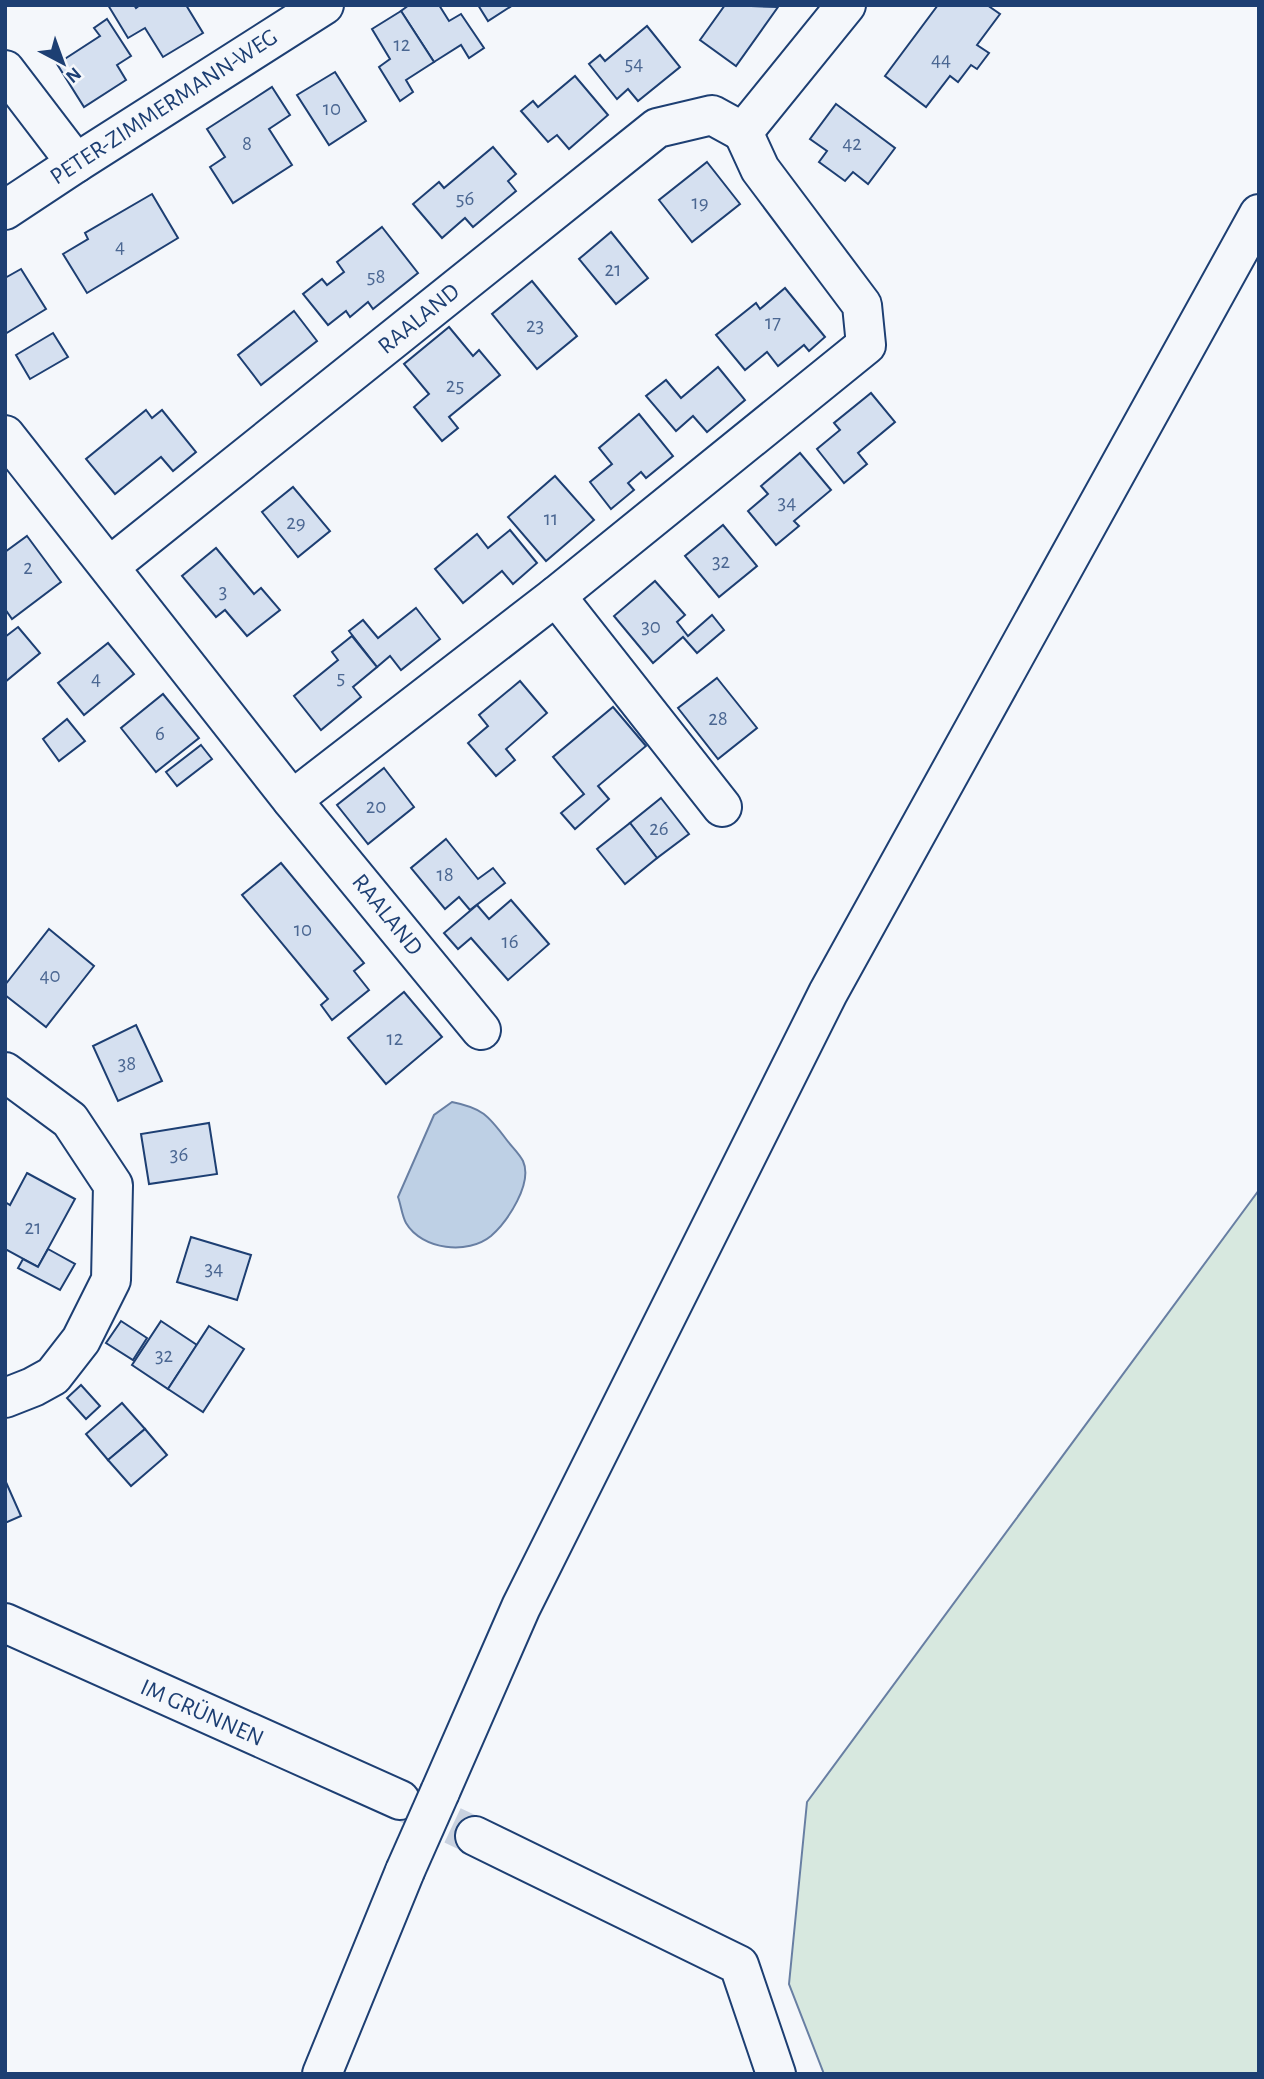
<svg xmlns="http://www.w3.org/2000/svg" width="1264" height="2079" font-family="'Alegreya Sans',sans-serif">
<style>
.green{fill:#d7e8df;stroke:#687fa3;stroke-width:2}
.water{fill:#bed0e5;stroke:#687fa3;stroke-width:2}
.building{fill:#d5e0f0;stroke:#1d3f73;stroke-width:2}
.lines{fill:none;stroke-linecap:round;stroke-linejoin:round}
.minor-tunnel{stroke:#c9d2e0;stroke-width:38;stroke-dasharray:38 19;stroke-linecap:butt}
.minor-casing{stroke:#1d3f73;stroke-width:42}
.major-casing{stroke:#1d3f73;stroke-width:42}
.minor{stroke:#f4f7fb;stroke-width:38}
.major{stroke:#f4f7fb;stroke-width:38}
.major-bridge-casing{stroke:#1d3f73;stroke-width:42;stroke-linecap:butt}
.major-bridge{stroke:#f4f7fb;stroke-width:38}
.labels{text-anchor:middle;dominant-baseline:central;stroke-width:5;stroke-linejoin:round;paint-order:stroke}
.number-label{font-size:21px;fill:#4b6792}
.street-label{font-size:24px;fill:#1d3f73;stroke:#f4f7fb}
</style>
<rect width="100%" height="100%" fill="#f4f7fb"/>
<!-- green -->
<path class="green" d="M1259,1190V2074H824L789,1984L807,1802Z"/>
<!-- water -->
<path class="water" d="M452,1102C482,1108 488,1115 506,1139C511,1146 519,1153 523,1161C533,1183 508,1221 491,1236C468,1255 422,1250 406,1223C402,1216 401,1205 398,1197L434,1115Z"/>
<!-- building -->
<g class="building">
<path d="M108,5H134L136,8L140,5H186L203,33L163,57L145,28L128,38Z"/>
<path d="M409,5H439L449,21L461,14L484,48L469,58L461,45L434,62L401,11Z"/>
<path d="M478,5H513L488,21Z"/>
<path d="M725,5L778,7L736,66L700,40Z"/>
<path d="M938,5H987L1000,14L977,45L989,53L977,69L971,65L958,82L950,76L926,107L885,76Z"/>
<path d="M401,11L434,62L406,80L413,92L400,101L379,67L390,59L372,29Z"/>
<path d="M107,19L131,56L117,65L126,80L84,107L57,64L100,36L94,28Z"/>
<path d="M647,26L680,67L638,101L628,89L617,99L589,64L600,55L605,61Z"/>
<path d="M335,72L366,121L329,145L297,95Z"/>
<path d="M575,76L608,115L569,149L557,135L548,142L521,111L533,101L538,107Z"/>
<path d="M272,87L290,115L269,129L292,165L233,203L210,167L225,157L207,129Z"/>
<path d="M836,104L895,148L868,184L853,172L845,181L819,162L827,151L810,139Z"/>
<path d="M493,147L516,174L508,181L516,191L473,227L465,218L442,238L413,204L439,182L444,188Z"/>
<path d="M707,162L740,204L692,242L659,200Z"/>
<path d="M152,194L178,238L87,293L63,254L88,239L85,233Z"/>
<path d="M382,227L418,273L373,309L368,302L350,317L346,311L328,325L303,294L322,279L327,285L344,272L337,262Z"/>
<path d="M611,232L648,278L616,304L579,259Z"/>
<path d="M21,269L46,309L5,334V278Z"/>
<path d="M532,281L577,336L537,369L492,314Z"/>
<path d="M785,288L825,337L809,351L804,345L778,366L767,352L745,370L716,335L756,303L760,309Z"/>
<path d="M294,311L317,341L261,385L238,355Z"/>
<path d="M449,327L473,356L479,350L500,375L449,417L458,428L442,441L414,407L429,394L404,364Z"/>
<path d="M53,333L68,357L30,379L16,355Z"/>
<path d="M718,367L745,400L707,432L693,416L676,431L646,396L666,380L681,398Z"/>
<path d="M871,393L895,422L858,453L867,464L844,483L817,449L840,430L834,423Z"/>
<path d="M146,410L152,418L162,410L196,452L173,471L161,457L115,494L86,459Z"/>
<path d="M639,414L673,456L646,478L641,472L628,483L634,490L611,509L590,482L612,464L599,448Z"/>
<path d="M800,453L831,490L794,521L799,526L776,545L748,511L768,494L761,486Z"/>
<path d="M555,476L594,520L546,561L508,517Z"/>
<path d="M293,487L330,531L298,557L262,512Z"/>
<path d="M723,525L757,566L719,597L685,556Z"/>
<path d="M510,530L537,563L513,584L502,571L463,603L435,569L477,534L488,548Z"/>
<path d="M27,536L61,582L12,619L5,609V552Z"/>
<path d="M216,548L254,594L261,588L280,610L247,636L225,610L216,617L182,576Z"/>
<path d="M655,581L685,615L677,622L688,636L712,615L724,630L697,653L683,637L653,663L614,616Z"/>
<path d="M416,608L440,639L401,670L390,656L377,667L349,631L363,620L378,638Z"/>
<path d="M18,627L40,653L5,682V637Z"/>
<path d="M352,636L377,667L353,687L361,697L321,730L294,696L338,660L332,652Z"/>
<path d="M108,643L134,674L84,715L58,683Z"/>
<path d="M717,678L757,728L718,759L678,708Z"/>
<path d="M520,681L547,713L506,749L515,760L496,776L468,743L488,726L479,715Z"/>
<path d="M163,694L199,738L156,772L121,728Z"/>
<path d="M613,707L646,746L598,786L609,799L575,829L561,813L584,794L553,757Z"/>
<path d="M67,719L85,741L59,761L43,739Z"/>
<path d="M201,745L212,759L177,786L166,772Z"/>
<path d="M384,768L414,807L368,844L337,805Z"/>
<path d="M661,798L689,834L657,858L630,823Z"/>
<path d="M630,823L657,858L625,884L597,849Z"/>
<path d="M446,839L478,879L493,868L505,883L470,910L459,897L445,909L411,868Z"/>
<path d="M281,863L364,963L354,971L369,990L332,1020L321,1005L328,999L242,895Z"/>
<path d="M511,900L549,944L508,980L471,938L458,949L444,933L477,905L489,919Z"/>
<path d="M49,929L94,966L46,1027L5,995V985Z"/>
<path d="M404,992L442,1037L386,1084L348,1038Z"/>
<path d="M136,1025L162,1081L118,1101L93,1046Z"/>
<path d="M209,1123L217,1174L149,1184L141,1134Z"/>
<path d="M27,1173L75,1199L38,1267L5,1249V1202L10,1205Z"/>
<path d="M191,1237L251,1255L237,1300L177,1282Z"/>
<path d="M48,1249L75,1264L60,1290L18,1268L23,1259L38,1267Z"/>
<path d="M121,1321L147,1338L133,1360L106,1343Z"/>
<path d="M161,1321L197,1345L168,1389L132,1365Z"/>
<path d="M209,1326L244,1349L203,1412L168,1389Z"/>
<path d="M81,1385L100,1406L86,1419L67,1398Z"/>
<path d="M122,1403L145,1429L108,1460L86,1434Z"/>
<path d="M145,1429L167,1455L131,1486L108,1460Z"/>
<path d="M5,1480L21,1516L5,1523Z"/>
</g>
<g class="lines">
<!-- minor-tunnel -->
<path class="minor-tunnel" d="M401,1801L475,1836"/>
<defs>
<g id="minor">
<path d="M5,70L76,163"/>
<path d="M5,210L76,163L324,5"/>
<path d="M5,435L292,800L481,1030"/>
<path d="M110,566L657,128L712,115L743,132L846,5"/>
<path d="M556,596L722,807"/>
<path d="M292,800L556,596L866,345L862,305L760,169L743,132"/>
<path d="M5,1072L70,1120L113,1185L111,1280L81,1340L53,1376L33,1387L5,1398"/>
<path d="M5,1623L400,1800"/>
<path d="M475,1836L739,1965L776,2074"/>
</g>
<g id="major">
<path d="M440,1792L521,1607L828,993L1259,214"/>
<path d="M322,2074L405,1871"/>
</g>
</defs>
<!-- minor casing -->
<use href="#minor" class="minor-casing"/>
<!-- major casing -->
<use href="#major" class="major-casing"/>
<!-- minor -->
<use href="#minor" class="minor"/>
<!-- major -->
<use href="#major" class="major"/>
<defs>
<path id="major-bridge" d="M405,1871L440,1792"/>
</defs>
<!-- major-bridge casing -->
<use href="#major-bridge" class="major-bridge-casing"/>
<!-- major-bridge -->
<use href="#major-bridge" class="major-bridge"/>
</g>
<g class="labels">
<!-- number labels -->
<g class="number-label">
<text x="402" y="44">12</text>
<text x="941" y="59">44</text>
<text x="634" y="63">54</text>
<text x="332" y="108">10</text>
<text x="247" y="143">8</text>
<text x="852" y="143">42</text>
<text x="465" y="198">56</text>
<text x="700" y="202">19</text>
<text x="120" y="246">4</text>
<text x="613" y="269">21</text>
<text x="376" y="276">58</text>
<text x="773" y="322">17</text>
<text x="535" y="325">23</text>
<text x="455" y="385">25</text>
<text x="787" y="502">34</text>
<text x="551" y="518">11</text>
<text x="296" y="522">29</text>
<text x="721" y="561">32</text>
<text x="28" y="567">2</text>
<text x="223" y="591">3</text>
<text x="651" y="626">30</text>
<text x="341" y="677">5</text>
<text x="96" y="678">4</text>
<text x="718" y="718">28</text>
<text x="160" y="733">6</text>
<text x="376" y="806">20</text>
<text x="659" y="828">26</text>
<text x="445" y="874">18</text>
<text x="303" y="929">10</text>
<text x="510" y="941">16</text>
<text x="50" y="975">40</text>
<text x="395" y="1038">12</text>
<text x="127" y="1063">38</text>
<text x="179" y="1154">36</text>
<text x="33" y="1227">21</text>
<text x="214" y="1268">34</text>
<text x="164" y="1355">32</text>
</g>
<!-- street labels -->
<g class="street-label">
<text transform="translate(164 107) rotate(-33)">PETER-ZIMMERMANN-WEG</text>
<text transform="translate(419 319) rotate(-39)">RAALAND</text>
<text transform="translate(387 915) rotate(51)">RAALAND</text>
<text transform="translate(202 1713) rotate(24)">IM GRÜNNEN</text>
</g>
</g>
<!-- border -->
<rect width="1264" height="2079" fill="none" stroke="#1d3f73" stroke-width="14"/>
<!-- north arrow -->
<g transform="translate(63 63) rotate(139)" stroke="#f4f7fb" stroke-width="5" paint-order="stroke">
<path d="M0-5L12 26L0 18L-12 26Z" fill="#1d3f73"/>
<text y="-10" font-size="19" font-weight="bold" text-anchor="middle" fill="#1d3f73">N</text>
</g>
</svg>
